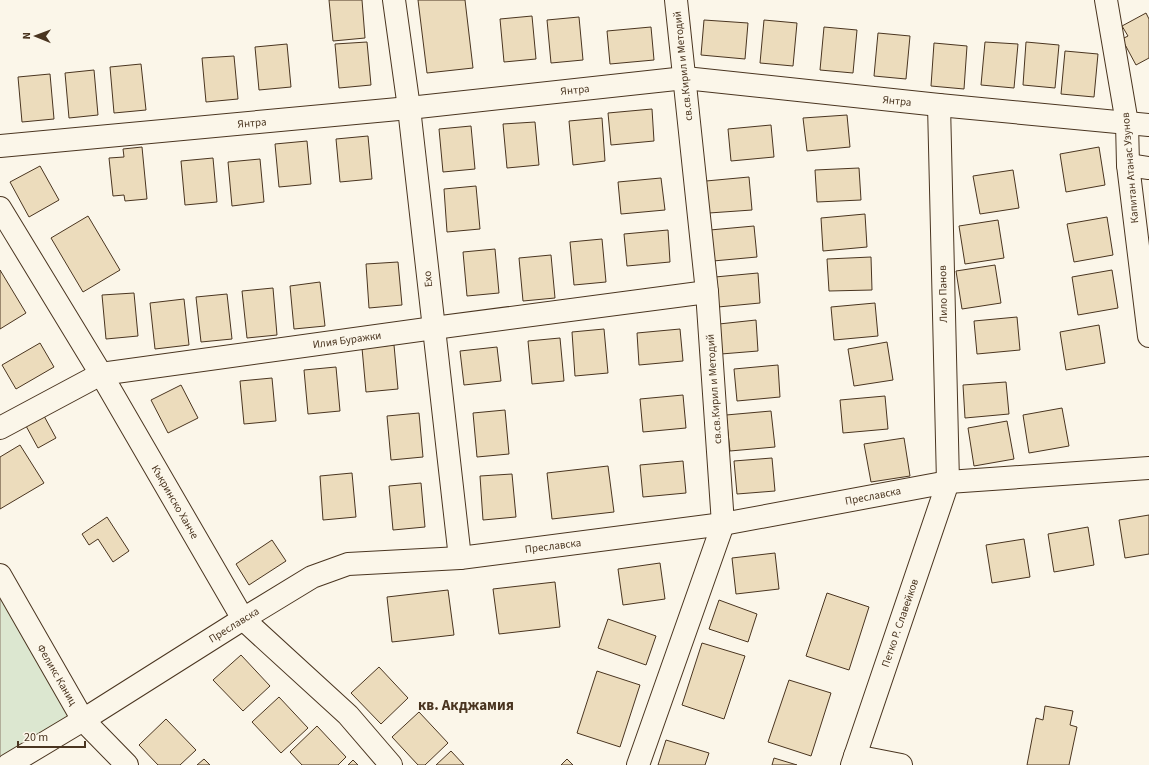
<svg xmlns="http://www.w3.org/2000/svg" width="1149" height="765" font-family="'Source Sans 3',sans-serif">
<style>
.green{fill:#dce7d0;stroke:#887966}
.building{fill:#ecdcbc;stroke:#4a3520}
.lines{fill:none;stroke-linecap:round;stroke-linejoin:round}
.minor-casing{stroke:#4a3520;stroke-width:24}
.minor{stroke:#fbf6e9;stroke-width:22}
.labels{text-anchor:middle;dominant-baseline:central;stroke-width:3;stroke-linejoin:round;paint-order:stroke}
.street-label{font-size:11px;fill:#4a3520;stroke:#fbf6e9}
.district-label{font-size:15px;font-weight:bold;fill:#4a3520;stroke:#fbf6e9}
</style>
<rect width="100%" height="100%" fill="#fbf6e9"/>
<!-- green -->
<path class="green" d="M0,575L83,720L0,765Z"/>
<!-- building -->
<g class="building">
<path d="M329,0H362L365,38L333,41Z"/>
<path d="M418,0H465L473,68L427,73Z"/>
<path d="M1146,13L1149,19V58L1136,65L1122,39L1128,36L1122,26Z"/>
<path d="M532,16L536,59L504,62L500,19Z"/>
<path d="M579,17L583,60L551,63L547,20Z"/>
<path d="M704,20L748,23L745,59L701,55Z"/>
<path d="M764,20L797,23L793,66L760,63Z"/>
<path d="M651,27L654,60L610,64L607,31Z"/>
<path d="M824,27L857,30L853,73L820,70Z"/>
<path d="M878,33L910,36L906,79L874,76Z"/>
<path d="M367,42L371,85L339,88L335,44Z"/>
<path d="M985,42L1018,44L1014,88L981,85Z"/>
<path d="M1026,42L1059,45L1055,88L1023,85Z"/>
<path d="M934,43L967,46L964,89L931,86Z"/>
<path d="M287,44L291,87L259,90L255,47Z"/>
<path d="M1065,51L1098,54L1094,97L1061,94Z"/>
<path d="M234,56L238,99L206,102L202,58Z"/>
<path d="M141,64L146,110L114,113L110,67Z"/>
<path d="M94,70L98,115L69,118L65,73Z"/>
<path d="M50,74L54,119L22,122L18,77Z"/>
<path d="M652,109L654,141L611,145L608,113Z"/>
<path d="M847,115L850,147L807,151L803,118Z"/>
<path d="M602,118L605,161L573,165L569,121Z"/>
<path d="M535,122L539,165L507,168L503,124Z"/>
<path d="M771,125L774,157L731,161L728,129Z"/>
<path d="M471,126L475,169L443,172L439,129Z"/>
<path d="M368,136L372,179L340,182L336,139Z"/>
<path d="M307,141L311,184L279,187L275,144Z"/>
<path d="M142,147L147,199L125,201L124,195L113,196L109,158L124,157L123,149Z"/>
<path d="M1099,147L1105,185L1066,192L1060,154Z"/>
<path d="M213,158L217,202L185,205L181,161Z"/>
<path d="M260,159L264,202L232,206L228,162Z"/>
<path d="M40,166L59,200L29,217L10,182Z"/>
<path d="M859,168L861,200L817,202L815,170Z"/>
<path d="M1013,170L1019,208L980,214L973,176Z"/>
<path d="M749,177L752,210L709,213L706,181Z"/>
<path d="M661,178L665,210L621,214L618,182Z"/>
<path d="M476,186L480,229L447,232L444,189Z"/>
<path d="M865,214L867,247L823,251L821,218Z"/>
<path d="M88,216L120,270L83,292L51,238Z"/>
<path d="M1107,217L1113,255L1074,262L1067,224Z"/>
<path d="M998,220L1004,258L965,264L959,226Z"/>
<path d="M754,226L757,257L713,261L710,230Z"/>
<path d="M668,230L670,262L627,266L624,234Z"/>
<path d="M602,239L606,282L574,285L570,242Z"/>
<path d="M495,249L499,293L467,296L463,252Z"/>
<path d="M551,255L555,298L523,301L519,258Z"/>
<path d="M871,257L872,290L829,291L827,259Z"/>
<path d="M398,262L402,305L369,308L366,264Z"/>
<path d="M995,265L1001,303L962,309L956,271Z"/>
<path d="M0,270L26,313L0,329Z"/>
<path d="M1112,270L1118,308L1078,315L1072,277Z"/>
<path d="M758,273L760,303L718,307L715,277Z"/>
<path d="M320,282L325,326L294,329L290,286Z"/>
<path d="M273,288L277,335L247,338L242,291Z"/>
<path d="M134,293L138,336L106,339L102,295Z"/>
<path d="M227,294L232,339L201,342L196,297Z"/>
<path d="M184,299L189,345L155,349L150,303Z"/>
<path d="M875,303L878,336L834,340L831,307Z"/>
<path d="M1017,317L1020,350L977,354L974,321Z"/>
<path d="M756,320L758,351L721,354L719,324Z"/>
<path d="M1099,325L1105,363L1066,370L1060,332Z"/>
<path d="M604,329L608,373L575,376L572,332Z"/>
<path d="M680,329L683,361L639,365L637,333Z"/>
<path d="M560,338L564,381L532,384L528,341Z"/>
<path d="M887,342L893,380L854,386L848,349Z"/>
<path d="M40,343L54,367L16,389L2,365Z"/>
<path d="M394,345L398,389L366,392L362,348Z"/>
<path d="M497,347L501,381L464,385L460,351Z"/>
<path d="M778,365L780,397L737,401L734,369Z"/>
<path d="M336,367L340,411L308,414L304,370Z"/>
<path d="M272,378L276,421L244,424L240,381Z"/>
<path d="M1006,382L1009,414L965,418L963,385Z"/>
<path d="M181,385L198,418L168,433L151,400Z"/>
<path d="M683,395L686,428L643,432L640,399Z"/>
<path d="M885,396L888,429L843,433L840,400Z"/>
<path d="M1062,408L1069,446L1029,453L1023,415Z"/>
<path d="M505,410L509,454L477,457L473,413Z"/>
<path d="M771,411L775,447L730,451L726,415Z"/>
<path d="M419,413L423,457L391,460L387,416Z"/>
<path d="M44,416L56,438L38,448L26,426Z"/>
<path d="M1007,421L1014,459L974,466L968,428Z"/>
<path d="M904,438L910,476L871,482L864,444Z"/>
<path d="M20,445L44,483L0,509V457Z"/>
<path d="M772,458L775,491L737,494L734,461Z"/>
<path d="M683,461L686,493L643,497L640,465Z"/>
<path d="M608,466L614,512L552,519L547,473Z"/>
<path d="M352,473L356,517L323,520L320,476Z"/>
<path d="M512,474L516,517L483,520L480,476Z"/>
<path d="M421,483L425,527L393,530L389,486Z"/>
<path d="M1149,515V554L1125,558L1119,520Z"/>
<path d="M107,517L129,551L113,562L98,539L89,545L82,534Z"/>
<path d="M1088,527L1094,565L1054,572L1048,534Z"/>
<path d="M1024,539L1030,577L992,583L986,545Z"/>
<path d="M272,540L286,561L249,585L236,564Z"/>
<path d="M775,553L779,589L736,594L732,558Z"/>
<path d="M660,563L665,599L623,605L618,569Z"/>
<path d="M555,582L560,627L499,634L493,589Z"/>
<path d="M448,590L454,635L392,642L387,597Z"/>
<path d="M827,593L869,607L849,670L806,656Z"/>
<path d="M719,600L757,614L748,642L709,629Z"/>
<path d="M608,619L656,636L646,665L598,648Z"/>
<path d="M702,643L745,656L724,719L682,705Z"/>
<path d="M241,655L270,686L243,711L213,680Z"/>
<path d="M379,667L408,698L381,724L351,693Z"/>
<path d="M597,671L640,685L620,747L577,733Z"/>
<path d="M789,680L831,693L811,756L768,742Z"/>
<path d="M279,697L308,728L281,753L252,722Z"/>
<path d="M1045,706L1073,711L1070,725L1077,727L1069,765H1027L1036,718L1043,720Z"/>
<path d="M419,712L448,743L425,765H418L392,737Z"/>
<path d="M166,719L196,750L180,765H158L139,745Z"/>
<path d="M317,726L346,757L338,765H302L290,752Z"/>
<path d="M666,740L709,753L705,765H658Z"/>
<path d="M451,751L464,765H436Z"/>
<path d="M774,758L797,765H772Z"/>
<path d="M204,759L210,765H197Z"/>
<path d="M567,759L573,765H561Z"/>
<path d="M353,760L358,765H348Z"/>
</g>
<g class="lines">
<defs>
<g id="minor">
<path d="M394,0L409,108L460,558"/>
<path d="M1106,0L1127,123L1128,165L1149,336"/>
<path d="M0,146L409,108L685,78L939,105L1149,125"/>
<path d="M1128,165L1149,168"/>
<path d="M0,208L101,374L243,619L348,715L391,765"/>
<path d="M0,428L101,374L434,328L707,292"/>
<path d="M0,575L83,720L127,765"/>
<path d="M855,756L901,765"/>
<path d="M8,765L83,720L243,619L312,577L348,564L460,558L723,524L948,482L1149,468"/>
<path d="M638,765L723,524L707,292L676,0"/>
<path d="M852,765L948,482L939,105"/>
</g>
</defs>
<!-- minor casing -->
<use href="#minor" class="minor-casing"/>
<!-- minor -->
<use href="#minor" class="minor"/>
</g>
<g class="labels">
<!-- street labels -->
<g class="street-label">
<text transform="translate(683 66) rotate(-96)">св.св.Кирил и Методий</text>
<text transform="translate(575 90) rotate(-6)">Янтра</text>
<text transform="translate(897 101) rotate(6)">Янтра</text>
<text transform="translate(252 123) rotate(-5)">Янтра</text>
<text transform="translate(1130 168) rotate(-95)">Капитан Атанас Узунов</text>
<text transform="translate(428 279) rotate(-96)">Ехо</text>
<text transform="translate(943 294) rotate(-91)">Лило Панов</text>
<text transform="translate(347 340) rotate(-8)">Илия Буражки</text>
<text transform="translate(714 389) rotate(-94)">св.св.Кирил и Методий</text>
<text transform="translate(873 496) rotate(-11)">Преславска</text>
<text transform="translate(175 502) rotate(60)">Къкринско Ханче</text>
<text transform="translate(553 546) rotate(-7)">Преславска</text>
<text transform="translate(900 623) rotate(-71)">Петко Р. Славейков</text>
<text transform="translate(234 625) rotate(-32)">Преславска</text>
<text transform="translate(57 675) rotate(60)">Феликс Каниц</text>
</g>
<!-- district labels -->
<g class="district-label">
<text x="466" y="705">кв. Акджамия</text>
</g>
</g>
<!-- north arrow -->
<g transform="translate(36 36) rotate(271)" stroke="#fbf6e9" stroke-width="3" paint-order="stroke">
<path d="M0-3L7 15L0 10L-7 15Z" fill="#4a3520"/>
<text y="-6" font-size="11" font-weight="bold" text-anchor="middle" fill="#4a3520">N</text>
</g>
<!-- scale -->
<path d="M18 741v6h67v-6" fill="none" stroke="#4a3520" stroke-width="2"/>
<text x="24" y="741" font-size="12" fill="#4a3520" stroke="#fbf6e9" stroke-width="3" paint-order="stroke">20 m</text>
</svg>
